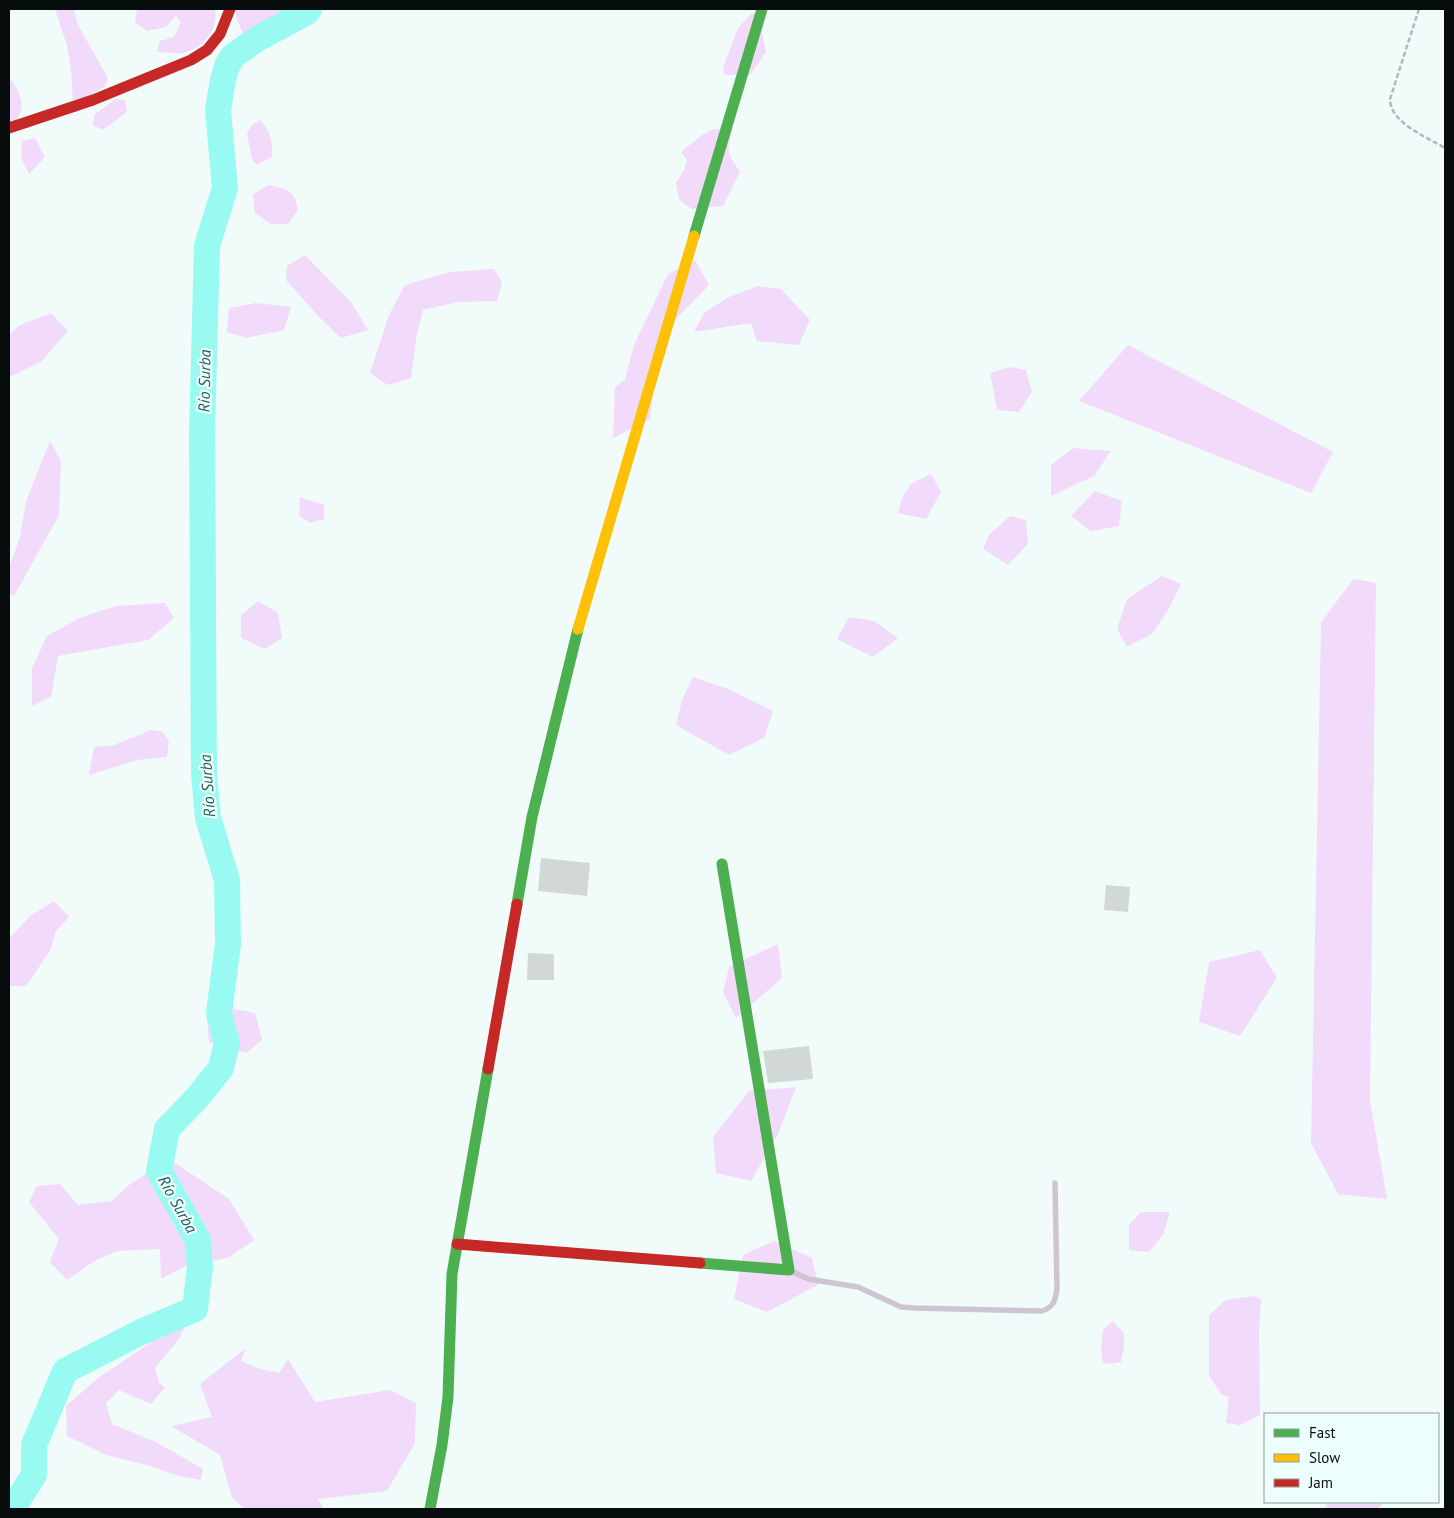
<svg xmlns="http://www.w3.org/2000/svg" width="1454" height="1518" font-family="'PT Sans',sans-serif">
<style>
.green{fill:#f2dbfa}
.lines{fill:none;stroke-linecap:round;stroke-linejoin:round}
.river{stroke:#99faf1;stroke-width:26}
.building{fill:#d1d8d7}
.path{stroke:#b9b4bd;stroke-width:2.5;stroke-dasharray:5 2.5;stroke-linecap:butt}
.lane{stroke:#cfc5d2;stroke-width:5.5}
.fast{stroke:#4caf50;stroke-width:11}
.slow{stroke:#ffc107;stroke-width:11}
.jam{stroke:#c62828;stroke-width:11}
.labels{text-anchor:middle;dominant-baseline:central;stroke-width:4.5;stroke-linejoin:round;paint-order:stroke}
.water-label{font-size:16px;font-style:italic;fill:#255d59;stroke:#edfffc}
</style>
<rect width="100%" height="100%" fill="#f1fbf9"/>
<!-- green -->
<g class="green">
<path d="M55,9H74L78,25L108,78L104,87L73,104L71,69L67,45Z"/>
<path d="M139,9H215C219,29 202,50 182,53C175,54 165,52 157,52L160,41L174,37L181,22L176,16L166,27L147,31L135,22L137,10Z"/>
<path d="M236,9H288L267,24L243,34L236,17Z"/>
<path d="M767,12L762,32L766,52L750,75H724L723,68L738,28L751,14Z"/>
<path d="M9,77C22,94 29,112 9,127Z"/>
<path d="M116,99L125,100L127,112L103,130L93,125L94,115Z"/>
<path d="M260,120C272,133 272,140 272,157L257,165L252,160L247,133L252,125Z"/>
<path d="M713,129H733C726,149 727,154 740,171L723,206L692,209L679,200L676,183L684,170L687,160L681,152L702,135Z"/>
<path d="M35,138L45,157L29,174L21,157L22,141Z"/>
<path d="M269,185C288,190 294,189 298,210L288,224H271L255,213L253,194Z"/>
<path d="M305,255L351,302L368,330L341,338L319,317L286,280L287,266Z"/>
<path d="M695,260L709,285L668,327L654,387L650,419L613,438L615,387L625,380L634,345L668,274Z"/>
<path d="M494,269L502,282L497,301L458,302L423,310L416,339L411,378L388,385L370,373L389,315L405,285L450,272Z"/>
<path d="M758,286L781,289L810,320L799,345L757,341L751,323L694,332L704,313L729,297Z"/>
<path d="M256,303L291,307L284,330L246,338L227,332L229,308Z"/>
<path d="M51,313L68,331L41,362L9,377V335L20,325Z"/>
<path d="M1128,345L1333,452L1311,493L1079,401Z"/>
<path d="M1010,367L1026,370L1032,392L1019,412L997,410L990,373Z"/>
<path d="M50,441L61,461L59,515L14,596L9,594V568L20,537L26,501Z"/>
<path d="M1073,448L1111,451L1094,476L1051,496V465Z"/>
<path d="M931,474L941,492L926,519L898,513L902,498L911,484Z"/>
<path d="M1095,491L1122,501L1119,526L1091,531L1071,516Z"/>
<path d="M300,497L324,505V519L310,523L299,516Z"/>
<path d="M1010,516L1026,520L1028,544L1008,565L983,549L989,535Z"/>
<path d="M1162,576L1181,584L1168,610L1152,634L1127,647L1117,629L1127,599Z"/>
<path d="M1353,579L1376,583L1370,1101L1387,1199L1338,1194L1311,1143L1321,623Z"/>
<path d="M258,601L278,613L282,638L265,649L241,638V615Z"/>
<path d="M165,603L174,618L148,640L58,656L51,697L32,706V668L47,636L82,617L116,606Z"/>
<path d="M849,617L874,621L898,638L873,657L837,639Z"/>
<path d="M693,677L728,689L773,711L764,738L729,755L676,725L682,700Z"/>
<path d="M151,730L162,732L169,741L167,757L137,760L89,775L94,747L114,745Z"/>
<path d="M54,901L69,917L56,931L50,951L26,986H9V939L29,917Z"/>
<path d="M778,944L782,978L736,1018L723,992L729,967Z"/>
<path d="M1260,950L1277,978L1240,1036L1199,1022L1209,962Z"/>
<path d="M234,1009L255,1013L262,1040L246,1053L209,1042L207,1018Z"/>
<path d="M796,1087L778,1134L751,1181L716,1173L713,1137L749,1091Z"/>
<path d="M169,1159L229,1199L254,1240L228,1258L185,1266L161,1279L160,1249L117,1251L96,1260L67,1280L50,1262L59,1239L29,1202L37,1186L60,1184L78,1205L112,1201L130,1184Z"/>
<path d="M1141,1212H1170L1163,1235L1149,1252L1129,1250V1225Z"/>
<path d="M774,1241L812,1258L818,1285L767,1312L734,1299L743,1255Z"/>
<path d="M1254,1296L1261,1299L1259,1329L1260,1415L1240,1425L1226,1423L1229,1397L1222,1395L1209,1376V1316L1225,1300Z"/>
<path d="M183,1318L187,1322L179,1339L155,1368L159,1383L165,1387L151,1404L119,1390L106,1403L112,1424L156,1442L203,1469L201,1480L178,1476L150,1466L106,1455L67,1436L66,1406L98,1378L156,1339Z"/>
<path d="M1113,1321L1124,1333V1347L1121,1362L1111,1364L1103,1363L1101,1350L1103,1330Z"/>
<path d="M246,1348L241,1361L260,1369L279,1373L288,1359L315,1402L390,1390L416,1403L415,1443L387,1491L318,1499L324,1509H245L232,1498L220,1455L171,1426L212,1417L200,1384Z"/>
<path d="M1327,1502H1384L1378,1509H1325Z"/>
</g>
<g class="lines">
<!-- river -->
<path class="river" d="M12,1509L34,1475V1445L65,1371L141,1332L195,1309L200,1267L198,1240L159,1171L167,1129L197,1098L221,1068L227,1043L219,1013L228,944L227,880L208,818L204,774L202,433L207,246L225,188L218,110L223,80L227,66L233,56L257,39L307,12L309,9"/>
</g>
<!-- building -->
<g class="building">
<path d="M541,858L590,863L587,896L538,891Z"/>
<path d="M1106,885L1130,887L1128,912L1104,910Z"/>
<path d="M528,953L554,954V980H527Z"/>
<path d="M809,1046L813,1079L768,1083L763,1051Z"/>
</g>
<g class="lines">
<!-- path -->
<path class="path" d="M1419,9L1390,99C1390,123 1427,137 1445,148"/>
<!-- lane -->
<path class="lane" d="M791,1271L808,1279L858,1287L901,1307L914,1308L1042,1311C1054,1307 1055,1301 1057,1289L1055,1183"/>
<!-- fast -->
<g class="fast">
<path d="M694,236L762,9"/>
<path d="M517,904L532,817L578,629"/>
<path d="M700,1263L789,1270L722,864"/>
<path d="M430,1509L442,1445L448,1397L452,1274L488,1069"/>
</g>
<!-- slow -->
<path class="slow" d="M578,629L694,236"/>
<!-- jam -->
<g class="jam">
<path d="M9,128L93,100L191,60L207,50L220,34L230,9"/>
<path d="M488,1069L517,904"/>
<path d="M457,1244L700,1263"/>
</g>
</g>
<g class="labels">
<!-- water labels -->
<g class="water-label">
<text transform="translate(204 381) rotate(-89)">Río Surba</text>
<text transform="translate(207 786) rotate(-94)">Río Surba</text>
<text transform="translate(178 1204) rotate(61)">Río Surba</text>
</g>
</g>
<!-- border -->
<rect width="1454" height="1518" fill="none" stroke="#070d0c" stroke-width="20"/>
<!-- legend -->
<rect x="1264" y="1413" width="175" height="90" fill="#edfffc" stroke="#919e9c"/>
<rect x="1274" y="1429" width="25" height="8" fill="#4caf50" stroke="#919e9c"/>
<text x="1309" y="1438" font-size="15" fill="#070d0c">Fast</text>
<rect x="1274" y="1454" width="25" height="8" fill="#ffc107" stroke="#919e9c"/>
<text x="1309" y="1463" font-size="15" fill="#070d0c">Slow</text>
<rect x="1274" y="1479" width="25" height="8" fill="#c62828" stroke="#919e9c"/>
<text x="1309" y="1488" font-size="15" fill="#070d0c">Jam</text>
</svg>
